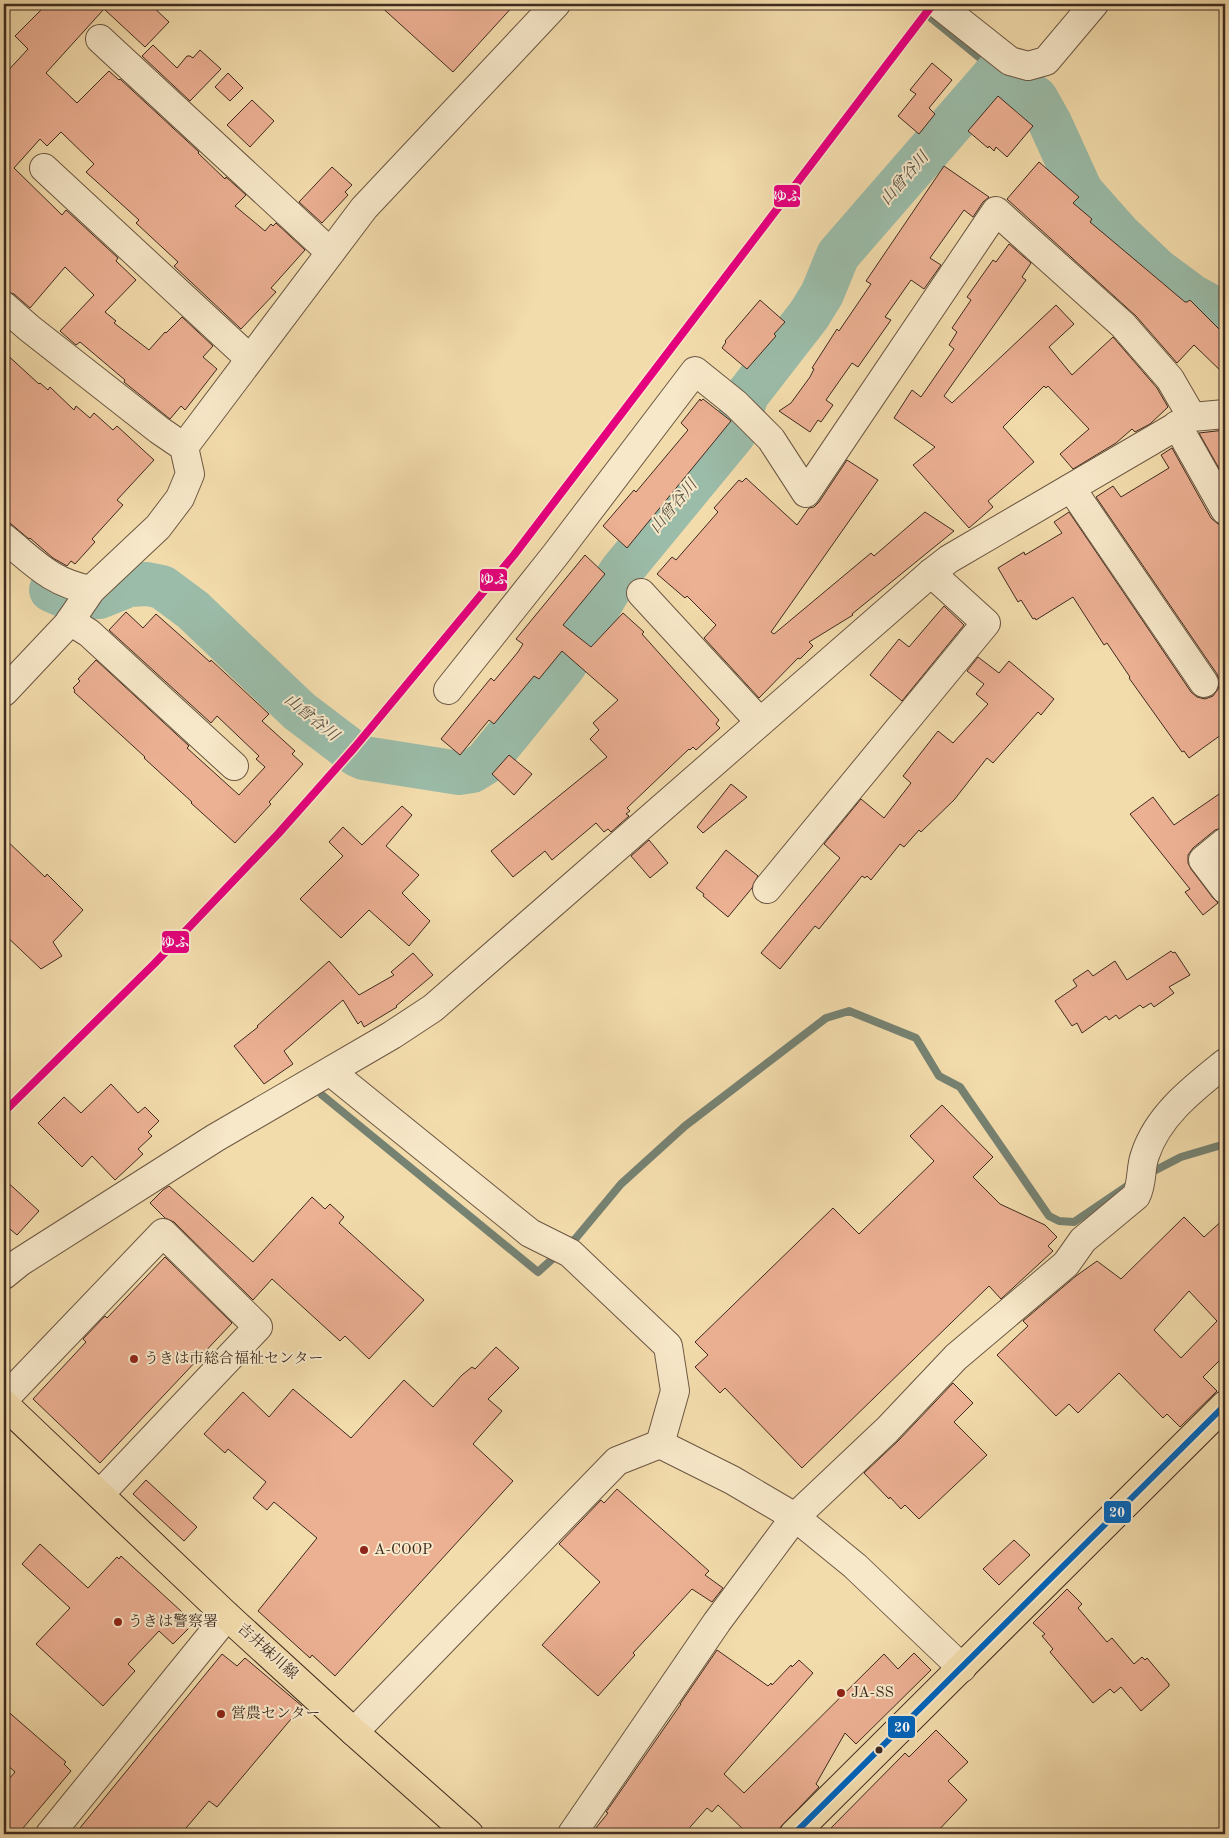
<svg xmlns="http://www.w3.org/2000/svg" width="1229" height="1838" font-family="'Old Standard TT','Noto Serif JP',serif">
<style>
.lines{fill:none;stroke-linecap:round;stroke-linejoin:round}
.stream{stroke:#768272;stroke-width:8}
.river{stroke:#9bbca9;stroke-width:44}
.building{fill:#ecb093;stroke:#3f2b20;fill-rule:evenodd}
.minor-casing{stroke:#6c5743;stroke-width:30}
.major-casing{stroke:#3f2b20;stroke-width:30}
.highway-casing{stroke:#3f2b20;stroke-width:30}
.minor{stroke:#f7e8c9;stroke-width:28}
.major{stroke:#f3dcac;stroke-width:28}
.highway{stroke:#f3dcac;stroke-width:28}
.bus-1-casing{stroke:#f7e8c9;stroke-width:10}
.bus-1{stroke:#0065bd;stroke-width:6}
.rail-1-casing{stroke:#f7e8c9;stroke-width:11}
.rail-1{stroke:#e5007d;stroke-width:8}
.poi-dot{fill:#8f2418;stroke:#f7e8c9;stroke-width:2}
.bus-dot{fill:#3f2b20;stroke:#f7e8c9;stroke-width:2}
.labels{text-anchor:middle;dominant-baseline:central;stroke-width:4;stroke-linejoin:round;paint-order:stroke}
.poi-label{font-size:15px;fill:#3f2b20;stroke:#f7e8c9;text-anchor:start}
.street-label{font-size:15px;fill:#3f2b20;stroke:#f7e8c9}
.water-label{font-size:16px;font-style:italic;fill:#564f42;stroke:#f7e8c9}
.line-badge{stroke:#f7e8c9;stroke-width:2}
.badge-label{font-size:14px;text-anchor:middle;font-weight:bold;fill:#fff}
</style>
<rect width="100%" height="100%" fill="#f3dcac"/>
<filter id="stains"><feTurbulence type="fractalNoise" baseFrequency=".004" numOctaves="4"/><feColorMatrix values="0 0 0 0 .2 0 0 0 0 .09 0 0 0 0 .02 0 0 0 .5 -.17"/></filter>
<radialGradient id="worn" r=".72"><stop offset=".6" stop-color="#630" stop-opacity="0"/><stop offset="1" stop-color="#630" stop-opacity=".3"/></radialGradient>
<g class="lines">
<!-- stream -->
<g class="stream">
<path d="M931,18L997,72"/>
<path d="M322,1095L538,1272L559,1253"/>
<path d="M1148,1174L1181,1157L1225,1144"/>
<path d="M568,1245L576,1238L621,1184L685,1126L826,1018L849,1011L916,1038L939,1076L960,1087L1049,1216L1059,1221L1074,1222L1133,1182"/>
</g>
<!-- river -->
<path class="river" d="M51,590L67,597H99L129,585L147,584L162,587L193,610L299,711L357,755L364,758L459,773L472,771L485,763L564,666C585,635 600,601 622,570L734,434L747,395L809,315L822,294L838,255L997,72L1036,98L1050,123L1081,191L1120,235L1157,270L1192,296L1225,314"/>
</g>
<!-- building -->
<g class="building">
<path d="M47,4H150L169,22L145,47L104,9L46,73L77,103L109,71L119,80L120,79L199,152L198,153L225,179L226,177L246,195L235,206L265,231L271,224L273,226L276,223L305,250L271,288L276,292L241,329L174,266L178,262L136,223L139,220L86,172L94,164L61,132L47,146L40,139L14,168L62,215L66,210L118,258L116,261L136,280L105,312L116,321L114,323L149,350L165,332L166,333L182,317L213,346L203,357L217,369L185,410L181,406L170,419L124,382L125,380L80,342L76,345L60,331L94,295L65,267L30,308L14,294L4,291V75L28,49L15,36Z"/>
<path d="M378,4H515L453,72Z"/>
<path d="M153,45L177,68L187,56H190L193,58L200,50L221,69L190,101L142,56Z"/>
<path d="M932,63L952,80L929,108L935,114L919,134L898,116L916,94L910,90Z"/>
<path d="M228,73L243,88L230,101L215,87Z"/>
<path d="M998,96L1033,126L1007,157L996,147L994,151L989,146L988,148L968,131Z"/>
<path d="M252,100L274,121L250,147L227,125Z"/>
<path d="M1039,162L1079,197L1073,203L1092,219L1090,222L1185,302H1187L1190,300L1225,335V375L1194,345L1177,363L1136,316L1007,199Z"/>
<path d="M944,166L989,197L983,202L973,217L964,210L930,258L941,265L924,289L911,280L885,317L891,320L858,367L852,363L826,400L833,405L821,422L818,420L810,432L779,411L791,403L810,377L814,369L812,368L837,329L839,331L871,284L866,281Z"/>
<path d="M332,167L352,185L345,192L348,195L322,223L299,202Z"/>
<path d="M1009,244L1031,263L1022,277L1026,280L944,396L952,403L1056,305L1074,324L1049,347L1072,375L1113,337L1157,388L1168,407L1150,424L1135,432L1132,429L1116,443L1073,469L1060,454L1089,429L1048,386L1046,388L1044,386L1003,427L1034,462L988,501L993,507L969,528L913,465L935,447L894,418L912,390L921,397L954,349L949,345L957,332L952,328L971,300L967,297L993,260L996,262Z"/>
<path d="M760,300L785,322L774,334L776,336L747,369L722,348L726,342L725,341Z"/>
<path d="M4,352L39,384L40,383L48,390L50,387L74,410L76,406L90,418L94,413L113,430L117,426L154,460L117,500L123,505L92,539L95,542L75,564L71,561L67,566L53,558L30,538L29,539L4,518Z"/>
<path d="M700,399L701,401L703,399L731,421L627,548L603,526L634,490L636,492L688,430L681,423Z"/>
<path d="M1225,430V479L1199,433Z"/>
<path d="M1172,448L1211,518L1218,524L1225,526V732L1189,758L1184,751L1182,752L1129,678L1130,677L1107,643L1104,645L1073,597L1036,620L1035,618L1033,619L1021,600L1018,602L998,568L1024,552L1025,555L1062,533L1054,522L1069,512L1191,692L1197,697L1205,699L1213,696L1218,689L1220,682L1217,674L1096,497L1113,486L1121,497L1169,468L1161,455Z"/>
<path d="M847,460L878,480L771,632L774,634L871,553L874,556L925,512L954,531L852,614L853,615L809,642L813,646L800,659L798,658L759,698L704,638L716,625L687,596L685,598L657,574L672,557L676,560L718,512L714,508L739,480L742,482L746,478L797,525L809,508L814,507L819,502Z"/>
<path d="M585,555L605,574L563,625L591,647L623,613L644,632L642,634L719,720L716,724L720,728L696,750L693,747L690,750L689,749L627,808L630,811L626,814L629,816L611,832L608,829L604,832L596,823L552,860L545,851L513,877L491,851L607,757L590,739L599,730L593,723L618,700L562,651L539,679L534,676L494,724L489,720L460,755L441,739L491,678L494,681L518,652L523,644L516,639Z"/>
<path d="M944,606L964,625L902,701L870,675L899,639L909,647Z"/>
<path d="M126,612L143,628L156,614L210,662L211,660L269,714L262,721L295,751L292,754L303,764L269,802L271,804L235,843L191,803L192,802L144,758L145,757L74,692L75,690L73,688L80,681L78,679L96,660L189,746L187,748L239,795L265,767L256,759L259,756L217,716L211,723L109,630Z"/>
<path d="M978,657L999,673L1009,661L1054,699L1041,715L1038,712L993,763L987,758L954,800L921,832L919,830L904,847L900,844L871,880L867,876L865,878L862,876L819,929L815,926L780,969L761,953L840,858L824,844L861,799L884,818L911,783L903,776L938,731L953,743L988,704L976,694L984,684L967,671Z"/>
<path d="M509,755L532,774L514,795L492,774Z"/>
<path d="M731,784L747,797L703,833L697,827Z"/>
<path d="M1225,790V827L1215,830L1193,848L1188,855V863L1191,869L1213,898L1218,903L1203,915L1185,892L1190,889L1130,814L1153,797L1174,825Z"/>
<path d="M402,806L412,815L386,846L419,875L402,893L430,921L409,946L369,910L341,938L300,899L343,856L329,842L343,827L362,845Z"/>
<path d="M4,838L45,877L47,874L83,910L53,942L62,956L41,969L4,934Z"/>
<path d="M649,840L668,863L650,878L631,856Z"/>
<path d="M726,850L758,876L752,888L728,917L703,896L704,894L696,888Z"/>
<path d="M1171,951L1173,953L1175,952L1190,975L1169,987L1174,993L1154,1007L1151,1003L1143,1008L1140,1005L1119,1019L1116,1015L1109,1020L1106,1016L1082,1033L1077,1023L1072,1026L1055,1001L1077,986L1073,980L1088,970L1093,976L1115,961L1127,980Z"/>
<path d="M413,953L433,975L396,1006L397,1007L364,1027L361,1021L358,1024L343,1000L284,1051L293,1064L264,1084L234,1046L258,1027L257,1026L329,961L359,995L394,975L391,972Z"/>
<path d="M111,1084L138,1113L145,1107L159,1121L148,1132L152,1136L138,1149L143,1154L115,1180L92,1156L82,1167L38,1123L64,1097L81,1113Z"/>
<path d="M942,1105L993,1157L973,1177L1000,1204L1045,1225L1057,1237L1048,1246L1053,1251L1001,1299L989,1286L802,1468L725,1388L720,1393L695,1367L708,1355L695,1342L833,1208L859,1234L934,1161L910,1136Z"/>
<path d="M4,1179L39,1211L17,1235L4,1224Z"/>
<path d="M169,1186L253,1262L312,1197L325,1209L330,1204L344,1217L339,1223L424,1300L369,1359L345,1336L340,1341L272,1279L253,1300L174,1222L165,1218L150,1203L163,1190Z"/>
<path d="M1184,1217L1204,1237L1225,1218V1355L1203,1377L1217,1391L1180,1427L1167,1414L1163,1418L1119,1373L1078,1413L1069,1404L1056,1416L997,1355L1028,1326L1023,1321L1076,1276L1097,1261L1121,1279ZM1189,1291L1217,1321L1181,1358L1154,1330Z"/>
<path d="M165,1257L232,1323L100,1463L33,1399L86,1342L83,1339L105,1316L107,1318Z"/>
<path d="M496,1347L519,1368L488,1399L502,1411L473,1444L513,1481L335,1676L312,1655L310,1658L258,1611L317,1538L274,1502L267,1510L253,1498L266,1482L228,1449L225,1453L204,1434L243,1392L269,1417L293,1389L351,1438L404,1380L433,1407L462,1375L472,1367L475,1369Z"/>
<path d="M953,1383L973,1403L954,1422L987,1455L919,1519L905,1505L901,1509L890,1497L889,1499L864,1473L898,1441Z"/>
<path d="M146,1480L197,1527L184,1541L133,1494Z"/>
<path d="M617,1489L709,1571L705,1575L723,1588L712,1602L692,1589L633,1653L635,1655L598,1696L542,1645L600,1582L559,1544L601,1500L604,1503Z"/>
<path d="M1014,1540L1030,1555L999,1585L983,1569Z"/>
<path d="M40,1544L88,1588L117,1557L119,1559L121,1556L194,1623L173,1644L159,1631L128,1664L135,1671L103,1706L36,1644L70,1608L22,1564Z"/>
<path d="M1067,1589L1082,1604L1078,1608L1107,1642L1112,1638L1134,1664L1142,1657L1145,1660L1147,1658L1169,1684V1686L1141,1711L1121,1687L1114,1693L1110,1689L1093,1703L1050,1652L1053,1649L1042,1636L1045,1634L1033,1623Z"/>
<path d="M717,1650L768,1686L771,1683L772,1685L791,1665L792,1667L799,1660L813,1673L724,1774L744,1793L884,1654L898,1669L914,1653L931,1670L856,1744L845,1733L816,1784L819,1787L774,1834H748L718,1805L712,1812L707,1808L684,1834H591L608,1813L606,1812L681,1704H680Z"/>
<path d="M222,1654L237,1666L245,1658L302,1706L217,1807L209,1801L181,1834H75Z"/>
<path d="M4,1708L66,1762L64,1764L71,1771L18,1834H4V1785L15,1772L4,1762Z"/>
<path d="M936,1730L968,1762L948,1781L967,1800L935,1834H825L905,1753L909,1757Z"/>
</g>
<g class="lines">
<defs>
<g id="minor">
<path d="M938,4L1010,61L1028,66L1046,61L1094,4"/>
<path d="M100,39L330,252"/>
<path d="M44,168L250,359"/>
<path d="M4,306L29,328L159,430L184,447L190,474L180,498L158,527L91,590L68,624L4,692"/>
<path d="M1177,425L1225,510"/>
<path d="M184,447L364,208L556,4"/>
<path d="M1071,488L1204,683"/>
<path d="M4,538C34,562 51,583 91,590"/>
<path d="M641,593L760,722"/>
<path d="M70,621L89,633L234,766"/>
<path d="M448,690L556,554L695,371L736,404L771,439L806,493L996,211L1123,325L1170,379L1192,417"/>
<path d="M1225,842L1203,860L1225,889"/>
<path d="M767,889L986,623L931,573"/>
<path d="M331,1072L530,1233L570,1253L668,1346L675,1391L660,1444"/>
<path d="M4,1275L20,1262L215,1138L392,1035L433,1008L931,573L949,559L1192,417L1225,414"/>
<path d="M4,1399L163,1233L258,1327L100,1494"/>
<path d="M354,1732L617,1461L660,1444L732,1480L795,1517L855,1566L962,1668"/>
<path d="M50,1834L227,1616"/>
<path d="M572,1834L717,1622L795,1517L887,1430L956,1357L1066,1264L1083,1240L1136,1196C1143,1183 1140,1168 1145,1155C1158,1115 1194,1088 1225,1063"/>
</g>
<path id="major" d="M4,1404L227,1616L354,1732L469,1834"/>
<path id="highway" d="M794,1834L1225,1405"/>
</defs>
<!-- minor casing -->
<use href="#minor" class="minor-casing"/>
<!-- major casing -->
<use href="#major" class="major-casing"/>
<!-- highway casing -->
<use href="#highway" class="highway-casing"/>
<!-- minor -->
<use href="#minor" class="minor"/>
<!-- major -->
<use href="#major" class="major"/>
<!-- highway -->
<use href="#highway" class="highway"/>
<defs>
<path id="bus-1" d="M794,1834L1225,1405"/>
</defs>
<!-- bus-1 casing -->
<use href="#bus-1" class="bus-1-casing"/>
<!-- bus-1 -->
<use href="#bus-1" class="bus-1"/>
<defs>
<path id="rail-1" d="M4,1112L155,963L278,834L355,747L514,555L933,4"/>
</defs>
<!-- rail-1 casing -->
<use href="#rail-1" class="rail-1-casing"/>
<!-- rail-1 -->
<use href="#rail-1" class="rail-1"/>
</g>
<!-- markers -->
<g class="poi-dot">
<circle cx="134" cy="1359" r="5"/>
<circle cx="364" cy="1550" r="5"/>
<circle cx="118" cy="1622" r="5"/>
<circle cx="841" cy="1693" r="5"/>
<circle cx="221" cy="1714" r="5"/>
</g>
<circle class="bus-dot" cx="879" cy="1750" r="4.5"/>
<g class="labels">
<!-- poi labels -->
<g class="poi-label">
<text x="144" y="1359">うきは市総合福祉センター</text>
<text x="374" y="1550">A-COOP</text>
<text x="128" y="1622">うきは警察署</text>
<text x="851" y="1693">JA-SS</text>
<text x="231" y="1714">営農センター</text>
</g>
<!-- street labels -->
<g class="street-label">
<text transform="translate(267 1652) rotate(42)">吉井妹川線</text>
</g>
<!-- water labels -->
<g class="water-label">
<text transform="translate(905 179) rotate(-49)">山曾谷川</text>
<text transform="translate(674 507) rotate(-50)">山曾谷川</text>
<text transform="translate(311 718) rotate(39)">山曾谷川</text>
</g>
</g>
<g class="line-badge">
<rect x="773" y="184" width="28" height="24" rx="5" fill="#e5007d"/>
<rect x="479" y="568" width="29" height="24" rx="5" fill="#e5007d"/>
<rect x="161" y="930" width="29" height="24" rx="5" fill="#e5007d"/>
<rect x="1103" y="1500" width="29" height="24" rx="5" fill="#0065bd"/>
<rect x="887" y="1715" width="29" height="24" rx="5" fill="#0065bd"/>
</g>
<g class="badge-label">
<text x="787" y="201">ゆふ</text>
<text x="494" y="584">ゆふ</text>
<text x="175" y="947">ゆふ</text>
<text x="1117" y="1517">20</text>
<text x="902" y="1732">20</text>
</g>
<!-- margin -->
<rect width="1229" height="1838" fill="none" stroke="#f3dcac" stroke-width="20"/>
<rect x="5" y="5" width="1219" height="1828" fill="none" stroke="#3f2b20" stroke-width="2.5"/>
<rect x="10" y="10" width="1209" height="1818" fill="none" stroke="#3f2b20"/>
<rect width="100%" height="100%" filter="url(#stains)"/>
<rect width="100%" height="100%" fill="url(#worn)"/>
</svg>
